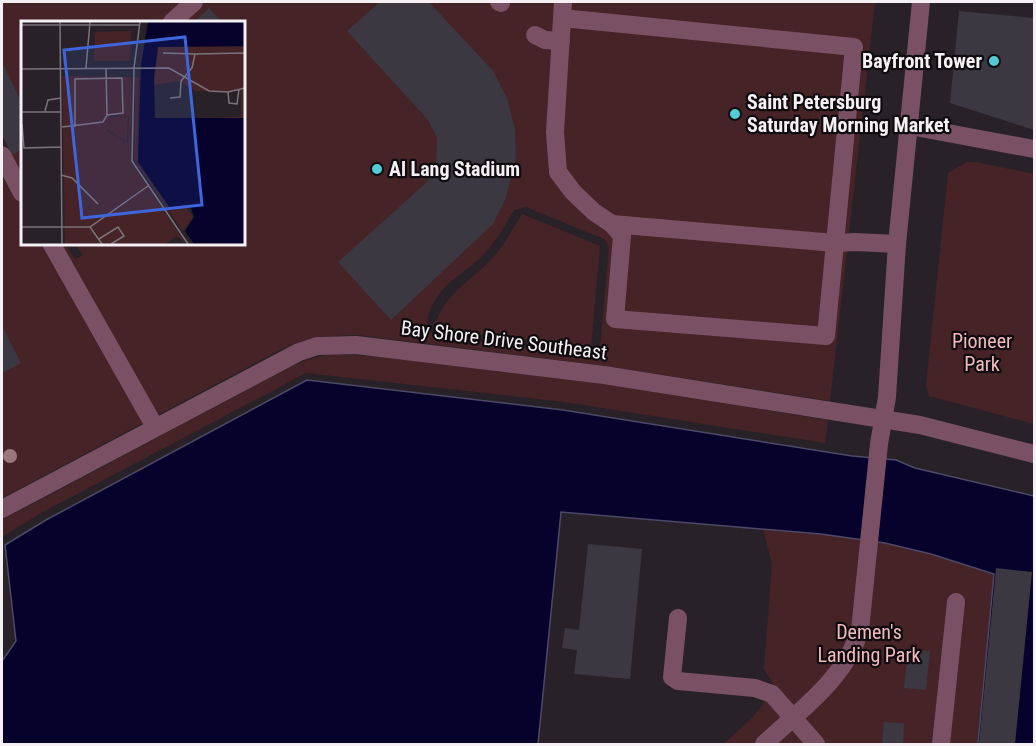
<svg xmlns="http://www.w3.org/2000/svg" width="1036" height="746" font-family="'Roboto Condensed',sans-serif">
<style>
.green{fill:#462326;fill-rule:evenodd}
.water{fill:#06022b;stroke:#4d4967;stroke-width:1.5}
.building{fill:#3b3841}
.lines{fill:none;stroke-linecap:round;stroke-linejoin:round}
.minor{stroke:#7a5064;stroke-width:18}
.tree{fill:#98767a}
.poi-dot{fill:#51ccd4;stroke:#0f0c0f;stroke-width:2}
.labels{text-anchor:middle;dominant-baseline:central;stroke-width:4.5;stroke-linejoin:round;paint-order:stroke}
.poi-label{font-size:20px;font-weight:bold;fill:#f4f0f4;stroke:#0f0c0f;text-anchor:start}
.street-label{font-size:20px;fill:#f4f0f4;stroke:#0f0c0f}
.park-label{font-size:20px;fill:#f3babd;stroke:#0f0c0f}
.inset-road{fill:none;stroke:#7a747a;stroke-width:1.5}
.view{fill:#3d66dc;fill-opacity:0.15;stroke:#3d66dc;stroke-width:3}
.inset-edge{fill:none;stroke:#f4f0f4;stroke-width:3}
</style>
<rect width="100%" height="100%" fill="#282228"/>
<!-- green -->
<g class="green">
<path d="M2,2H875L830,401L606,366L357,335L316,337L296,343L276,352L2,498V154L22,194V243H64L75,259L83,255L74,243H243V22H22V175L2,135ZM526,207L604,239L609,247L600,348L590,355L439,337C416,327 433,301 445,287C457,275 473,266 485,253C497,240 505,225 514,210Z"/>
<path d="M967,162H976L1034,174V424L929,396L926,386L948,173Z"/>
<path d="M522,214L600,246L591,347L443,330L437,328L435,324C447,292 468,283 490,261C503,247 512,230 522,214Z"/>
<path d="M337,354L381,357L603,384L828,420L825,443L565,402L306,373L41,513L2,537V520L287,369C304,360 319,355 337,354Z"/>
<path d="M763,529L821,534L892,544L931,554L994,573L977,744H724L752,718L776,688L764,669L772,564Z"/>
</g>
<!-- water -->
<path class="water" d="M307,380L563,410L852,456L896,460L915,468L1034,496V744H978L994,574L931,554L885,543L821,534L561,512L538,744H2V661L16,641L5,545L46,520Z"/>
<!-- building -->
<g class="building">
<path d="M380,2H429L493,71L507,98L515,129L516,158L506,198L493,224L391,320L338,262L426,183L436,165L437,138L428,120L347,31Z"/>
<path d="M209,8L222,22H194Z"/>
<path d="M959,11L1034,18V130L950,103Z"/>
<path d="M2,62L22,103V149L12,155L2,135Z"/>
<path d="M2,326L21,363L2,373Z"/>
<path d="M588,544L642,549L630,679L574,674L577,650L562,648L565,628L579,630Z"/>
<path d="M996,568L1032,572L1015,744H979Z"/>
<path d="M908,649L930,651L926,690L904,688Z"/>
<path d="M884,722L904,723L903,744H882Z"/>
</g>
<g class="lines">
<!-- minor -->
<g class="minor">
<path d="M499,2L501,3"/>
<path d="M563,2L555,132L558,172L573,192L594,212L612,224L835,243L855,242L897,244"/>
<path d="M562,18L854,47L826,336L615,319L622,236L612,224"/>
<path d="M172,22L194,2"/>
<path d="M535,35L545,40L561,41"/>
<path d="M910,126L1034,149"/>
<path d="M2,155L22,193"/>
<path d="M51,243L155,427"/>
<path d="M2,509L299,352L317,346L356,345L604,375L920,425L1034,454"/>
<path d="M678,618L672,677L678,681L755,688L772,694L816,744"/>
<path d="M764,744C799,711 846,678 860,630L879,444L887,397L897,244L921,2"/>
<path d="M941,744L956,602"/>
</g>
</g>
<!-- trees -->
<circle class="tree" cx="10" cy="456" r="7"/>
<!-- markers -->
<g class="poi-dot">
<circle cx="994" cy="61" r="6"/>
<circle cx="735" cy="114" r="6"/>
<circle cx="377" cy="169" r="6"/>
</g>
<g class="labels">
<!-- poi labels -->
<g class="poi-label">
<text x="982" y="61" text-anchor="end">Bayfront Tower</text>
<text x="747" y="102">Saint Petersburg<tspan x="747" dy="23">Saturday Morning Market</tspan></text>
<text x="389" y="169">Al Lang Stadium</text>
</g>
<!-- street labels -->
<g class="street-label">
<text transform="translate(504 340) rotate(7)">Bay Shore Drive Southeast</text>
</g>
<!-- park labels -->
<g class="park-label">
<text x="982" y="341">Pioneer<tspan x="982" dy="23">Park</tspan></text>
<text x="869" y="632">Demen's<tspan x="869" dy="23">Landing Park</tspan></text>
</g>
</g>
<!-- overview -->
<g transform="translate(21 21)">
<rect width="224" height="224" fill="#282228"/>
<path d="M110,10L109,40H73L74,11ZM137,26H223V97H173L220,96V70H174L159,60L133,64ZM41,55L111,56L110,140L165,223L156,215L144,223H44ZM90,94L108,95L107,122L86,110ZM114,56H118L116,141L149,190L166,187L172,196L162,210L170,223L113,139ZM107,95L106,120V121L86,109L90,96Z" fill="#462326" fill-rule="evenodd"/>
<path d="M127,1H223V25L137,26L133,55L134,97H223V223H173L164,210L173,196L170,187L164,184L149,187L117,141L120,44Z" fill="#06022b"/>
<path class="inset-road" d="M39,1L41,223M119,1L113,47L111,140L167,223M0,4H119M142,32L174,33M65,47L69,1M0,48L148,47L188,70L207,71L224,67M207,71L208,82L216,83L218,68M149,77L159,76L160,60L171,47L174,33L224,32M24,90L27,79L40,77M0,91H40M1,103L3,127L40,126M41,106L82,101L86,94L85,47M54,106V58L101,57L102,92L86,94M40,154L51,157L77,183M0,206H69L127,165M69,206L81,223M78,218L97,206L103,215L90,223"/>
<path class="view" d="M164,16L181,184L61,197L43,29Z"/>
<rect width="224" height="224" class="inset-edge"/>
</g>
<!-- border -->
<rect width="1036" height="746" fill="none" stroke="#f4f0f4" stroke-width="6"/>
</svg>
